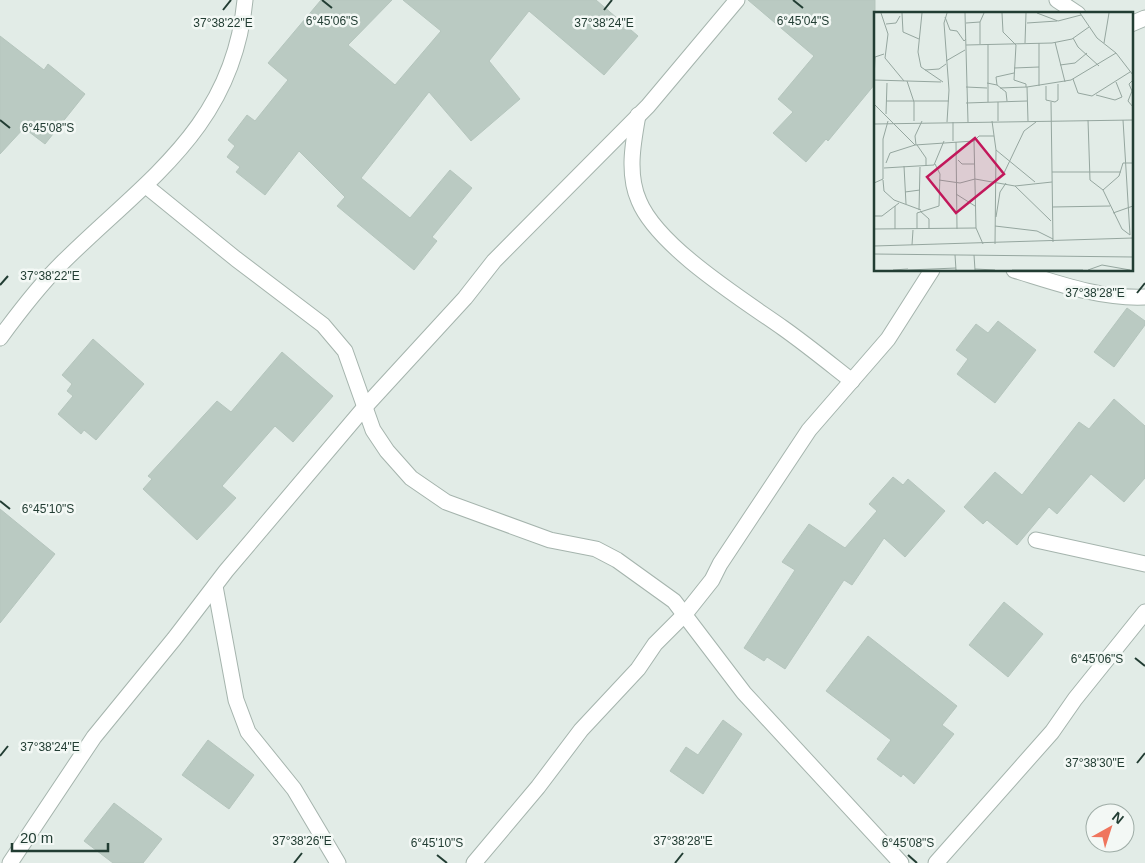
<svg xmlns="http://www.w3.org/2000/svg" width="1145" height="863" font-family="Helvetica,sans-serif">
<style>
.building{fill:#bacac2;stroke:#b5c5bd}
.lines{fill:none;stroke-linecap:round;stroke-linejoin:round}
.minor-casing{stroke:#a5b4ad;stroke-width:17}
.minor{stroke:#fff;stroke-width:15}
.ticks{fill:none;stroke:#223d33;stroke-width:2}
.inset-road{fill:none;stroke:#95a69f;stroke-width:1}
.view{fill:#c2185b;fill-opacity:0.15;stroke:#c2185b;stroke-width:2.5}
.inset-edge{fill:none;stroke:#223d33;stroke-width:2.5}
.ticks-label{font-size:12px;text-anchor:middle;fill:#223d33;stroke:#f3f8f5;stroke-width:5;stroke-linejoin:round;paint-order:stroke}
</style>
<rect width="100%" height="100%" fill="#e2ece7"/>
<!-- building -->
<g class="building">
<path d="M321,0H392L348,45L395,85L441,31L403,0H596L638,36L604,75L529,11L489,61L520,99L471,141L429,92L361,178L410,218L450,170L472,188L432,237L437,241L414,270L337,206L345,197L299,151L265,195L236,172L240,167L227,157L235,146L228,140L247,115L255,121L288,80L268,63Z"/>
<path d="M748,0H875V84L828,141L826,139L806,162L773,133L793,112L778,99L814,56Z"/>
<path d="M0,36L44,70L48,64L85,94L45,144L24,128L0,154Z"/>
<path d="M1127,308L1145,321V325L1114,367L1094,352Z"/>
<path d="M998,321L1036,350L995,403L957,374L968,359L956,350L976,324L988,333Z"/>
<path d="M93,339L144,384L96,440L84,430L81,434L58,414L73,396L67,391L72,384L62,375Z"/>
<path d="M282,352L333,396L293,442L275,426L222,486L236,498L197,540L143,489L152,479L148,476L217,401L231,412Z"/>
<path d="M1114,399L1145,426V478L1124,502L1091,474L1057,514L1049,507L1017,545L987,520L983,524L964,507L995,472L1022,495L1079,422L1089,429Z"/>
<path d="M893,477L903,485L908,479L945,511L905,557L884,538L852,585L844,580L785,669L767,657L764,661L744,648L795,570L782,562L809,524L845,548L877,511L869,504Z"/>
<path d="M0,509L55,554L0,623Z"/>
<path d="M1004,602L1043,634L1008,677L969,645Z"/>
<path d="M868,636L957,706L942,725L954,734L914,784L903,774L901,777L877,759L891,740L826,691Z"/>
<path d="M723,720L742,734L703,794L670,771L686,747L698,755Z"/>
<path d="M208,740L254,775L229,809L182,775Z"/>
<path d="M114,803L162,839L143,863H113L84,841Z"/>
</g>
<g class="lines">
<defs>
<g id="minor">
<path d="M1057,0L1078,14"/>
<path d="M1131,24L1145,18"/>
<path d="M638,115C633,143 627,174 639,201C658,247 742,299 783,328C807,345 829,363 852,381"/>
<path d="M146,186L236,259L323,325L345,351L373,430L387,451L411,478L446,502L550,540L596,549L617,560L674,601L744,693L901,863"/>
<path d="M1014,270C1057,283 1100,299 1145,297"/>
<path d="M0,338C19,312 38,287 61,264C143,182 233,129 245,0"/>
<path d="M1036,540L1145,564"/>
<path d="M215,586L236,700L248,732L294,789L338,863"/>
<path d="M10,863L94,737L174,639L226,571L364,408L465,298L494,261L648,106L737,0"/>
<path d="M474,863L538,787L581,730L638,669L655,644L685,614L712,580L720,564L809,430L888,339L932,270"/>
<path d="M936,863L1052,732L1075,699L1145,612"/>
</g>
</defs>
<!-- minor casing -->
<use href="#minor" class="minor-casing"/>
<!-- minor -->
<use href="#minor" class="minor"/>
</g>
<!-- ticks -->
<path class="ticks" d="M322,0L332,8M793,0L803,8M223,10L231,0M604,10L612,0M0,120L10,128M0,285L8,276M1137,293L1145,283M0,501L10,509M1135,658L1145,666M0,756L8,746M1137,763L1145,753M437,855L447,863M908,855L917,863M294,863L302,853M675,863L683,853"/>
<!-- overview -->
<g transform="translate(874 12)">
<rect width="259" height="259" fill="#e2ece7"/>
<path class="inset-road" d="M7,1L14,22L11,46L30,69M28,1L29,20L45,27M48,1L44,40L47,55L69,70M73,1L70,11L75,78L73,110M91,1L94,110M128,1L129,20L142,33L140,68L152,72V75M163,1L184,9L207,3M206,1L223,26L242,41L259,63M71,5L76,18L83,19L90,29L92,27M106,10V32M92,11L106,10L110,1M153,11L183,9M12,12L22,11L26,4M199,26L204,35L225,54M181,30L191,70M151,31L152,1M165,31V74M230,31L235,1M114,32V90M92,33L178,31L198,27L215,15M72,49L91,38M186,53L201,51L213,41M140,56L165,55M51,58L65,57L72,52M199,67L204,81L218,84L256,60M0,68L67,70M0,68L1,45L10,42M259,68L255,72L258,79L254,89L259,95M33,69L40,90V109M113,71L123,73L132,80L133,89M123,73L122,65L140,61M172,74V88L181,90L184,88V72M92,75L113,76M126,76L153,75M222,83L241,88L248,85L242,70M12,89H75M124,90V109M177,90L179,230M92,91L153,89M0,92L41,133L100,129L105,124H120M12,102L13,71M214,108L216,168L229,178L248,217L256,223M249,108L256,223M118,109L122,138L121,232M154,109L153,75L197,68L242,41M0,112L259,108M79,129V110M100,129L102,216L109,232M82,130L83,217M42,133L41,124L48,109M43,133L52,146V154M122,138L161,170M84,148L88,152H101M12,151L16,141L41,133M30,154L32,192M10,156L60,153L70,129M178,160H247M130,161L150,119L162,110M9,168L10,179L20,188L47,198M65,168L86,171L101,167L141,174L178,170M0,171L9,167V127L14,109M141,174L177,209M229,178L245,164L249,151H259M31,180L46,178M82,182L101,194M178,195L236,194M45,198L46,155M46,199L55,207V217M239,201L259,194M0,204H8L25,191M122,205L126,180L132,171M121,214L163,219L179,227M0,217L102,216M21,217V194M43,217V201L65,194L66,162L61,152M38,233L39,218M0,234L259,226M0,242L259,245M81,243L82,258M100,243L101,258M101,257L121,258M19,258L34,257M34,258L82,256M138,258H209M214,258L228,253L256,258"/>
<path class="view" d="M101,126L130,162L82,201L53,165Z"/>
<rect width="259" height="259" class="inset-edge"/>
</g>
<g class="ticks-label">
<text x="332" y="25">6°45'06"S</text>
<text x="803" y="25">6°45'04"S</text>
<text x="223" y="27">37°38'22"E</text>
<text x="604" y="27">37°38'24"E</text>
<text x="48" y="132">6°45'08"S</text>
<text x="50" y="280">37°38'22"E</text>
<text x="1095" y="297">37°38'28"E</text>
<text x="48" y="513">6°45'10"S</text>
<text x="1097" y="663">6°45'06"S</text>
<text x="50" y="751">37°38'24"E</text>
<text x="1095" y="767">37°38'30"E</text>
<text x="302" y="845">37°38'26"E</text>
<text x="683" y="845">37°38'28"E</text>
<text x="437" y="847">6°45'10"S</text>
<text x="908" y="847">6°45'08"S</text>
</g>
<!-- north arrow -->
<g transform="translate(1110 828) rotate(39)"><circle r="24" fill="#f3f8f5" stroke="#9fada7"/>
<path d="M0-4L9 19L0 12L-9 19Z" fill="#ef755d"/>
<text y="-8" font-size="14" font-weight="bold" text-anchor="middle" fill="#223d33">N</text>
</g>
<!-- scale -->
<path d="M12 843v8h96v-8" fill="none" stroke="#223d33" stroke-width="2.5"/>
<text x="20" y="843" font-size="15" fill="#223d33" stroke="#f3f8f5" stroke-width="4" paint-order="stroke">20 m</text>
</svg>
